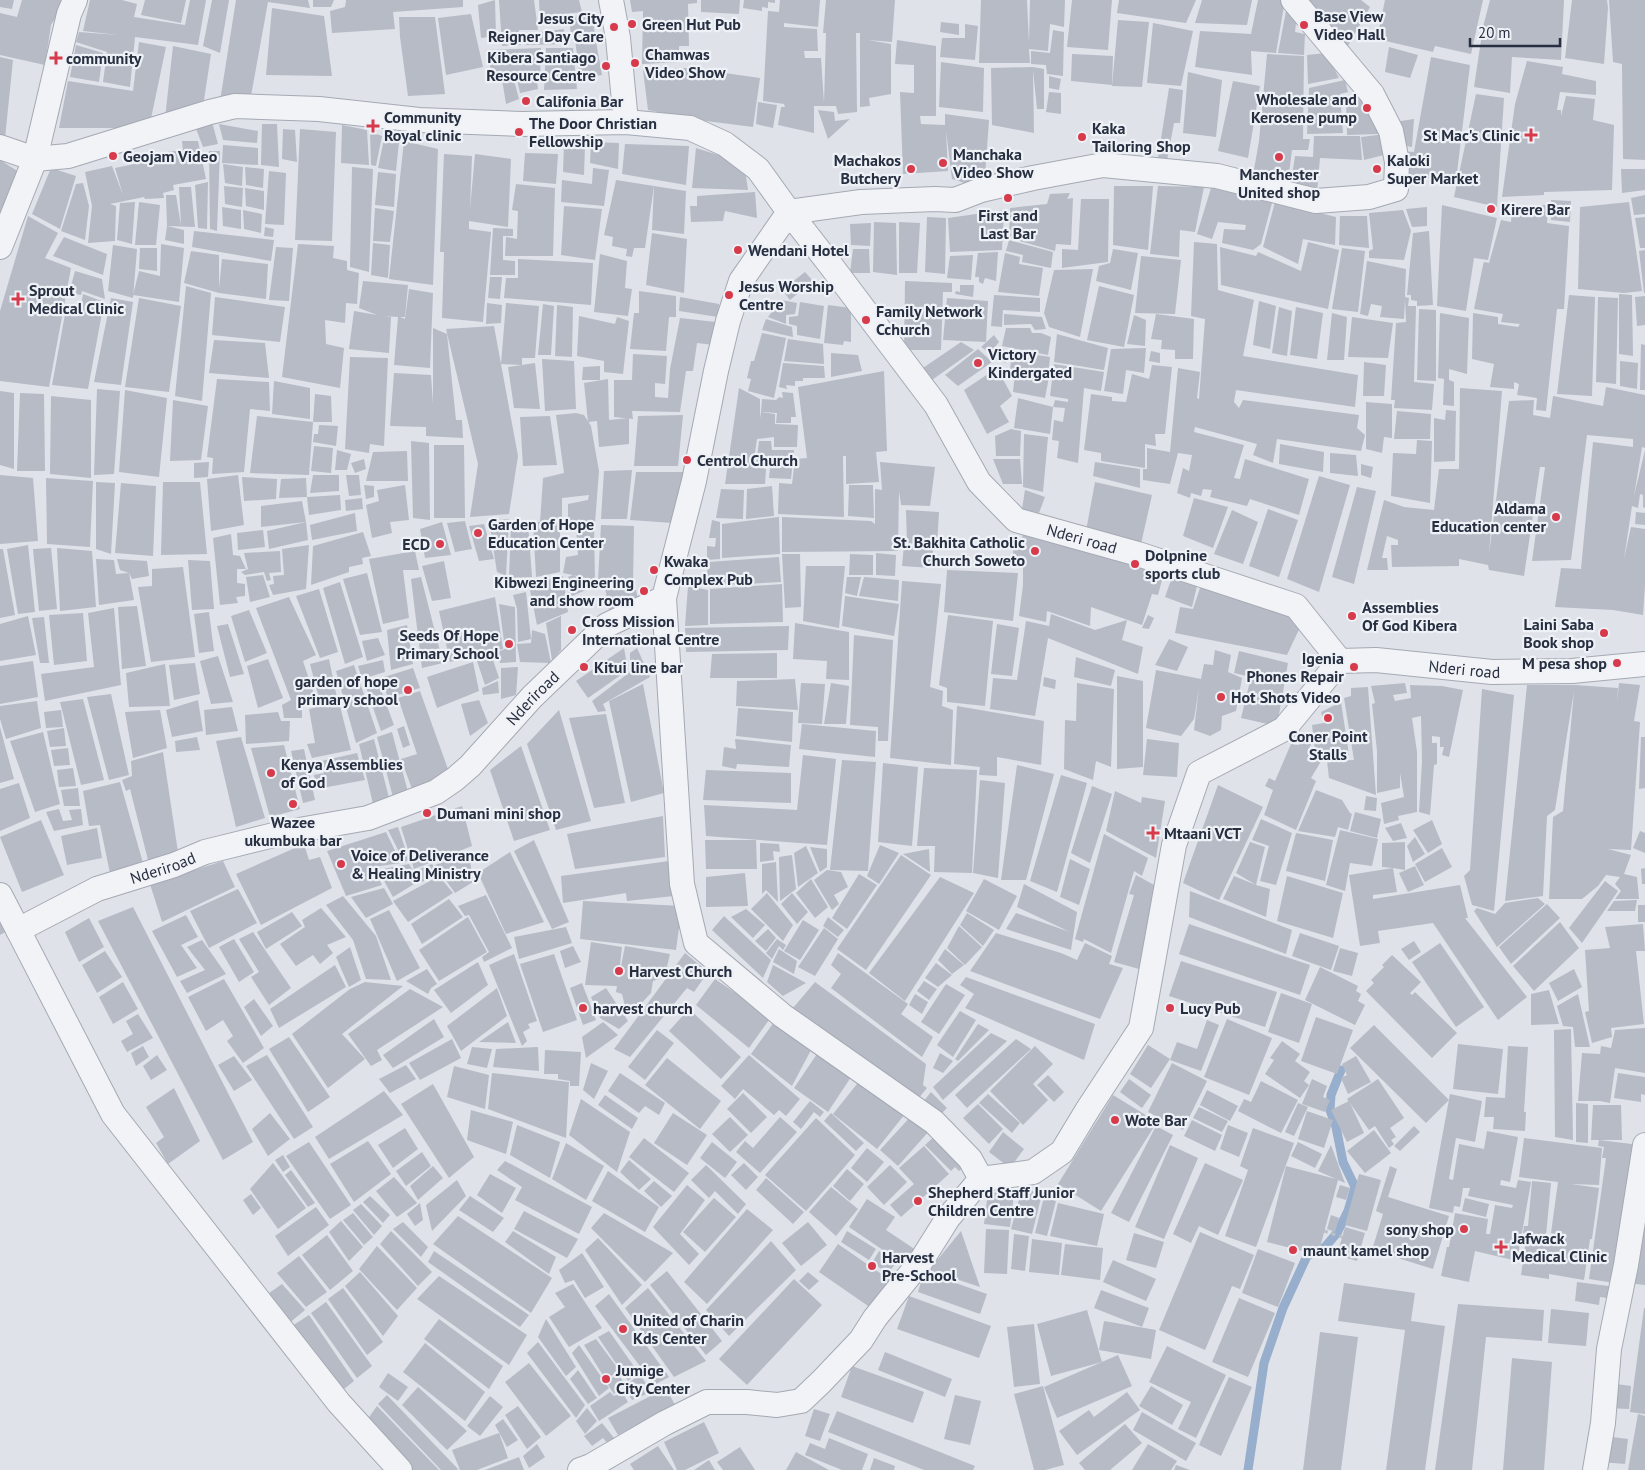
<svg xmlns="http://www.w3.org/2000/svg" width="1645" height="1470" font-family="'PT Sans',sans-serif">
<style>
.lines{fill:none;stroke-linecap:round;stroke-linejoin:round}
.stream{stroke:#97aecc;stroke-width:9}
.building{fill:#b6bbc6}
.minor-casing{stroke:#a4a9b3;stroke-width:26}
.path{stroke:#bdc0c8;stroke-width:3;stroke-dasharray:4 4;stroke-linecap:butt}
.minor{stroke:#f2f3f7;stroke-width:24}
.poi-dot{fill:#d73b4b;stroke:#eef1f6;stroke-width:2}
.labels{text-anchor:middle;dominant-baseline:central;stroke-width:4.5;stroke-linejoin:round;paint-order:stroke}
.poi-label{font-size:16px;font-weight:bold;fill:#272f41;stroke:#eef1f6;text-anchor:start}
.street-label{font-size:16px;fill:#272f41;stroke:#eef1f6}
</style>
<rect width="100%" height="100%" fill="#dfe2e9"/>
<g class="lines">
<!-- stream -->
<path class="stream" d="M1248,1470L1264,1363L1283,1308L1307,1256L1325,1247L1337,1233L1348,1211L1355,1187L1343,1162L1336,1127L1330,1110L1331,1095L1341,1070"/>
</g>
<!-- building -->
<g class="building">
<path d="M0,0H14L12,9L0,7Z"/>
<path d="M22,0H61L56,17L51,25L45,65L0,55V13L17,17Z"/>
<path d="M90,0H122L137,4L134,17L185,25L190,0H206L198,45L135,37L130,87L103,82L107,52L76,42L79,32L118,35L83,31Z"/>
<path d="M145,0H186L181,23L141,15Z"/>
<path d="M212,0H229L220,53L203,46Z"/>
<path d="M236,0H308L310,8L268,2L251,96L220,101Z"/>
<path d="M313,0H334L331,7H313Z"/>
<path d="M346,0H463V7L393,12L395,29L332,33L330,11L345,7Z"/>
<path d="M495,0L496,36L481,38L478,5Z"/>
<path d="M499,0H534L538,30H519L521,45L502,46Z"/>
<path d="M539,0H579L582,12L564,14V25L540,24Z"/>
<path d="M630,0H697V3L688,4L689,46H679V62L642,64L643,11L632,12Z"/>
<path d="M701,0H740L739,14L701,12Z"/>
<path d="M744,0H775V3L768,2V8L762,7V11L743,8Z"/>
<path d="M780,0H820L818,27L784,23V27L817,29L818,51H804L805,58H821L824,103L826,33H823L826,0H895L892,42L868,40L891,44V94L869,98L870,106L860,107V33H856L857,112L838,114L836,106H814V133L778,125L781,107H785L784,104L763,101L768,11L779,12Z"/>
<path d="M981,0H1027L1029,43L1030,0H1065L1064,27L1050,24L1048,51L1029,49L1030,63H979Z"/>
<path d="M1072,0H1112L1108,50L1067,47Z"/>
<path d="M1119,0H1196L1186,23L1117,13Z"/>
<path d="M1202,0H1252L1247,25L1195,23Z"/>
<path d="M1258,0H1285L1276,53L1251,51L1252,75L1195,67L1200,31L1251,34Z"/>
<path d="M1303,0H1361L1370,7L1345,51Z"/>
<path d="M1385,0H1483L1471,54L1435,46L1433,52L1377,39Z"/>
<path d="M1490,0H1564L1561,60L1512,57L1510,93L1474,87L1483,27Z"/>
<path d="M1572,0H1607L1608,8L1604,64L1565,58Z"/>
<path d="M1609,0H1645V160L1623,159L1622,64L1613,62Z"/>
<path d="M272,8L324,16L332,76L266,75Z"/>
<path d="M1286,11L1297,14L1295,32L1305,34L1304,55L1278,53Z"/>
<path d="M471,14L483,67L446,75L438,18Z"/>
<path d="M592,15L595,34L571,37L569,16Z"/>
<path d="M399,17H435L445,94L408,96L400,37Z"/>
<path d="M1118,20L1149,22L1142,87L1112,86Z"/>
<path d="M941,22L959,24V35L940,32Z"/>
<path d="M1153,23L1193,31L1181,86L1147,83Z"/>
<path d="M965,24L978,26L975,60L940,57L942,38H965Z"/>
<path d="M564,29L565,44L526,45L525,34Z"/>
<path d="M1053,30L1064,32L1063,76L1047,74L1046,65L1031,64V51L1050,53Z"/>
<path d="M595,36L602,75L580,78L575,39Z"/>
<path d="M897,40L936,46V116H920L921,124L945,125V114L989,120L985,176L968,184L952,179L946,131L948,171L903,174L900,92L914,93V65L895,64Z"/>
<path d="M139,42L166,47L149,128H59L68,81L133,91Z"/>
<path d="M76,45L103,53L99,82L70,77Z"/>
<path d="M173,46L211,54L202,113L165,118Z"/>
<path d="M1389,47L1418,55L1410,78L1385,72Z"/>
<path d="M541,48L540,82L537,81L538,89L520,93L517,80H514L519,99L506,104L502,79L493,78L486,50Z"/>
<path d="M546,48H573L577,89L544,90Z"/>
<path d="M1326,53L1339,78L1308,84L1307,55Z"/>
<path d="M1072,54L1113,56L1112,85L1071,81Z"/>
<path d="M1267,54L1304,56L1303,139H1310L1308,150H1292L1287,189L1253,175L1259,141Z"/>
<path d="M0,57L13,60L4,148L0,147Z"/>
<path d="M1431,57L1470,65L1456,181L1403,176L1401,151L1414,152Z"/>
<path d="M1527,61L1563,67L1562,74L1596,81V95L1560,92L1557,110H1561V116L1566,96L1595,99L1593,120L1614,125L1612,190L1544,192V195L1502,197L1515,104Z"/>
<path d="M941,62L984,68L983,112L939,107Z"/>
<path d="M1033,67L1044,69V109H1037L1033,70L1034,133L992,125L991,68Z"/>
<path d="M689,68L760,78L753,127L706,121L648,110L643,70Z"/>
<path d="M1188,72L1222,80L1216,137L1183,133Z"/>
<path d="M1049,76L1061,79L1059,90L1049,88Z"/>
<path d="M1345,80L1348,92L1340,94L1343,133L1307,134L1309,88Z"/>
<path d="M1233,81L1260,86L1248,158L1218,151Z"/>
<path d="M1169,88L1183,90L1180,123H1174L1166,166L1157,164Z"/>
<path d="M1049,92L1061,93V114L1046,112Z"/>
<path d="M1476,94L1504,98L1497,207L1454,197Z"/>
<path d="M1365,97L1379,134L1347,135L1346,98Z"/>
<path d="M758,102L777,105L773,128L756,124Z"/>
<path d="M818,110L834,112L835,121L850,119L828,139Z"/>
<path d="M1414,119L1412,147L1401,145V121Z"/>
<path d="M212,122L218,144L203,147L195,126Z"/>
<path d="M219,124L258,131L257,143L223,140Z"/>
<path d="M262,124H277L279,167L261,165Z"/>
<path d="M342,125L367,130L369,165L341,163Z"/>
<path d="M283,129L295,130L297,162L282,159Z"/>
<path d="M300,129L336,132L332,241L295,240Z"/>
<path d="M370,132L382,136L376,166L371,165Z"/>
<path d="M1386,134L1392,153L1364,160L1361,137Z"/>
<path d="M1314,136H1360L1362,160L1320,158L1317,193L1291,182L1295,156L1313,157Z"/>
<path d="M384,139L399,142L396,171L378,168Z"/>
<path d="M182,141H198L206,179L173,185L174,190L163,193L164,198L145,199L144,197L110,204L116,206L115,241L88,243L92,206L85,172L112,166L123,195L115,168L134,164L133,161L153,157L152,154L183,150Z"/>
<path d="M404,141L438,149L433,285L389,279Z"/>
<path d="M591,142L619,143L618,169L590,163Z"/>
<path d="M564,144L585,146L584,175L563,172Z"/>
<path d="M625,144L689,146L686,185L622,174Z"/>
<path d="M223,145L258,148V165L222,163Z"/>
<path d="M696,148L744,163L748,190L692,188Z"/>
<path d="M209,151H220L217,231L210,229Z"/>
<path d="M525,153L558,154L556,184L523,181Z"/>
<path d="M444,154L472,156L470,209L475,154L511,159L508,227L469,221V229L491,232L483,322L442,318L444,252H440Z"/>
<path d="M0,160L19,172L0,235Z"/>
<path d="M223,164L243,167L242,186L225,183Z"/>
<path d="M245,167L264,169L263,188L246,185Z"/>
<path d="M352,167L373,169L369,272L350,267Z"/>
<path d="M51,168L76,176L60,229L32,214Z"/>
<path d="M593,168L609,170L604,206L561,202L562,180L592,184Z"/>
<path d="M1621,169H1645V190L1622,193Z"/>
<path d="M269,171L286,173L284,225L265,224Z"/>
<path d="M378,172L396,174L394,207L375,205Z"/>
<path d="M616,180L654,186L645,248H634L632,257L626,256L627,249L612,246L613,237L604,235Z"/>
<path d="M208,182L207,229L198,228L195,185Z"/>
<path d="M83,183L89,206L85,240L61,231L76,184Z"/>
<path d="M516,184L555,188L553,256H505L506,237L517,239L518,211L512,210Z"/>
<path d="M224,186L243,188L242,207L225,204Z"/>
<path d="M654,186L686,191L684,234L652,230Z"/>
<path d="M1114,186H1153L1148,250L1113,245Z"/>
<path d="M1158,186L1204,187L1195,232L1180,230L1179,257L1150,254Z"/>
<path d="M179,187H191L195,227L167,226L166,195H176L181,226Z"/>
<path d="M245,188L264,191V210L246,206Z"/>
<path d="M1211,188L1240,191L1272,203L1261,244L1253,250L1222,243L1224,229L1245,230L1246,225L1218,222L1212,239L1197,234Z"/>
<path d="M755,192L757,218L725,211L723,221L691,222L690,206H697V196Z"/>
<path d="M1070,193L1067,199L1073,198L1071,245L1056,244L1055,251L1009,238L1010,208L1047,204L1050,194Z"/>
<path d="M1645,195V214L1634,215L1631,198Z"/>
<path d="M1081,199H1109L1108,262L1062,268V249L1078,250Z"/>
<path d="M1551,200L1571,201L1570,222L1551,220Z"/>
<path d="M135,202L132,244L117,240L120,203Z"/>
<path d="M139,202L160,205L156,245H135Z"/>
<path d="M1275,202L1336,217L1335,245L1303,239L1298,264L1263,247Z"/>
<path d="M1629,202L1642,291L1624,293L1578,289L1580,207Z"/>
<path d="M1442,205L1497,218L1488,260L1474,258L1466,311L1437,306Z"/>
<path d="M1548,205L1547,223L1569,226L1564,309H1557L1546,411L1536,410L1537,398L1517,395L1519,384L1514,382V389L1490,387L1494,364L1472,359L1473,313L1498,317V324L1518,327L1520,324L1501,322L1503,314L1474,309L1483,265L1484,262L1489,263L1501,220L1511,222L1512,206Z"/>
<path d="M564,206L602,209L595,260L561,255Z"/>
<path d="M222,207L241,210V229L223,226Z"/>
<path d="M1427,207V226L1412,227L1406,209Z"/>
<path d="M375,208L394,211L390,242L373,241Z"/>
<path d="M243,210L262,214L261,233L244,229Z"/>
<path d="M1004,210L1002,250L950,252L948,218Z"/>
<path d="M1403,210L1411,231L1404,260L1369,258V251L1373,249L1369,213Z"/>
<path d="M28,216L58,233L45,258L71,268L49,387L0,381V311Z"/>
<path d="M1340,216H1367L1369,248L1339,245Z"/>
<path d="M927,217L946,218L945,274L925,272Z"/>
<path d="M1645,217V248H1640L1635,218Z"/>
<path d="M874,222L896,223L897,275L873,272Z"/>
<path d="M899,222L920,223L917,273H899Z"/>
<path d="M871,223L870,246L851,245L850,224Z"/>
<path d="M167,226L184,230V244L165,240Z"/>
<path d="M265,227L274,229L273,237L264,236Z"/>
<path d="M493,228L513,229V236H503V260L515,261V275H490Z"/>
<path d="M194,231L274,240L271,261L192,247Z"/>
<path d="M1429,231L1433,305L1417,306V301L1411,300V295H1407L1413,233Z"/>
<path d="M652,233L687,239L684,293L646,285Z"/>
<path d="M64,237L107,254L103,275L53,256Z"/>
<path d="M1009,240L1053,252L1051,268L1022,262L1023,255L1006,251Z"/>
<path d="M1194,242L1217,244L1218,290L1254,300L1243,356L1358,375L1355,407L1236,390L1234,402L1239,408L1243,400L1359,415L1357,428L1365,435L1361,451L1277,439L1273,463L1253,455L1257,444L1195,427L1194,432L1244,445L1234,478L1240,479L1245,459L1309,479L1299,515L1250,499L1247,506L1210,497L1212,490L1203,489L1201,496L1191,493L1190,498L1177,493L1183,468L1189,471L1192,455L1178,453L1170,484L1143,480V469H1147V448L1170,452L1178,368L1200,372L1197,398L1199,399L1205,319L1191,316Z"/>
<path d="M1308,242L1339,250L1328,309L1221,285L1220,247L1256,256L1258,252L1301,271Z"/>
<path d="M373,243L390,245L388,278L371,275Z"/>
<path d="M161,244L184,248L179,302L133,295L139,271L160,276Z"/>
<path d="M298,244L334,246L333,258L347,261V270L359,273L357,304L346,303L345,323L325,320L326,344L344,348L340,388L282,377Z"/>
<path d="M113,245L137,249L133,298L108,291Z"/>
<path d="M276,247L293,248L289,301L269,300Z"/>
<path d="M140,248H157V271L139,269Z"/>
<path d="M1342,248L1365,251L1358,312L1332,309Z"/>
<path d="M853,249H869L870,273H850Z"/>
<path d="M1113,249L1138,253L1131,290L1096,281L1099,266L1110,263Z"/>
<path d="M1645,250V293H1644L1639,251Z"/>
<path d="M191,251L219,255V288L222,259L268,264L266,299L219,293L184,283Z"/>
<path d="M998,252L996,281L985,278L983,284L979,282V277H975L978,253Z"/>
<path d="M1005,253L1020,257L1019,264L1043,268L1039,296L998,292Z"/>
<path d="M600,254L627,261L625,288L632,289L628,316L594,312Z"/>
<path d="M973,255L971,280L947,278L950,256Z"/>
<path d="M1141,256L1181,260L1175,314L1135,313Z"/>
<path d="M518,259L593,263L591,305L504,298L506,278H518Z"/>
<path d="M1367,261L1406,269L1405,297L1409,298L1408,306H1416L1414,382L1434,384L1432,410L1394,408L1395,400H1391L1396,323L1406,322L1405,299L1404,319L1380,317L1382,306L1371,304L1368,316L1360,314Z"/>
<path d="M1093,269L1080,337L1049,327L1044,313L1054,270Z"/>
<path d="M75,271L102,279L105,299L82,291L81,295L69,293Z"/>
<path d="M805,272L813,281L790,300L782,290Z"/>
<path d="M490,277H502L500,299L488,298Z"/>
<path d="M363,281L408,285L405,317H400L405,319L409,289L433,293L430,368L394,365L398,317L383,316L391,317L389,353L349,349L354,311L377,315L359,308Z"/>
<path d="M905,281L952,283V292H943L941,350H904Z"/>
<path d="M960,285H974L973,297L955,294L956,291L960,292Z"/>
<path d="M186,286L211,293L202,401L175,396Z"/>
<path d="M1099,286L1134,295L1124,347L1087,340Z"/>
<path d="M639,291L676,296V317H669L666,351L630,349L634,313H639Z"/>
<path d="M83,294L104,302L88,389L52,385L66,309L80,312Z"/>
<path d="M1619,294L1632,295L1633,356L1619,354Z"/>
<path d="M994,295L1040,298V312L1003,310L1002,327L991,326Z"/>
<path d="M1569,295L1595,297L1592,396L1557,394Z"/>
<path d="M1645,296V325L1637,326L1635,297Z"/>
<path d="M215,297L285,307L280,342L212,335Z"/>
<path d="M680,297L719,304L718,317L679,311Z"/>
<path d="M1598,297L1618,298L1616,384L1596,382Z"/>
<path d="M111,298L133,302L121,385L94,382Z"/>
<path d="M139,298L181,306L169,392L125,387Z"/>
<path d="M947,298L988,301L986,342L943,340Z"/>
<path d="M781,300L797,303L795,314L786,315V324L768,317Z"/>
<path d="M1259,301L1276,306L1270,349L1253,345Z"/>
<path d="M800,302L824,306L820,339L797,335V326L789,324V317L798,316Z"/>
<path d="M487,303L502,305L501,323L486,324Z"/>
<path d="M506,303L539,306L535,358H522V365L535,363L540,409L514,408L508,367L522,365L501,364L518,456L509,514L470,517L478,464L446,329L494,326L501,364Z"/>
<path d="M543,304L554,306L551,355H538Z"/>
<path d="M557,305L573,307L572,357L555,356Z"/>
<path d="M828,305L851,308V342L844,341L843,345L824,343Z"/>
<path d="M1279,307L1292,311L1287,356L1272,353Z"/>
<path d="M1296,307L1323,313L1317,359L1290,355Z"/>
<path d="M1419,309L1436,310V381L1417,380Z"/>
<path d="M1332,313L1347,317L1344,360H1327Z"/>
<path d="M1440,313L1469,318L1467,374L1449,369V380L1454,382V406L1443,405L1444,379L1438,378Z"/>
<path d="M1004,314L1042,317L1046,329L1035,330L1031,324L1004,325Z"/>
<path d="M1156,314L1194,319L1193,359H1175V350L1161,349L1162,340L1151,339Z"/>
<path d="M1134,315L1146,320L1145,346L1127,344Z"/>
<path d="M579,316L615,324L617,317L629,321L623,374L604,372V361L577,356Z"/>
<path d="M1352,317L1393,323L1388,358L1348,357Z"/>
<path d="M680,318L716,322L714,345L697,343L693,371H686L680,412L632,411L633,419L614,417V380H632L633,354L667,356L665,384L655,383V397L668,398L670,369Z"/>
<path d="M766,319L792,327L793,337L762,330Z"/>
<path d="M433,328L447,334L456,420H462L463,438L426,436V427L390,426L394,373L431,375L433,404Z"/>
<path d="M1006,328H1030L1032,333H1041L1051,337L1048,355L1002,346Z"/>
<path d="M762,333L786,338L774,398L748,391L751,379L747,378L751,361H754Z"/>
<path d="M1057,334L1108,348L1104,370L1054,362Z"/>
<path d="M994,335L999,342L990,353L981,347Z"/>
<path d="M788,339L823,344L824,364L784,361Z"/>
<path d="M214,340L265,343L269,378L209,373Z"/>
<path d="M961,342L974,350L932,380L920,370Z"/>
<path d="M1641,344L1645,345V390H1640Z"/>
<path d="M999,347L1007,351L1006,363L993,358Z"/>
<path d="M1146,348L1144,373L1126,370L1123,394L1104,391L1111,349Z"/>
<path d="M978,349L992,362L958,386L945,375Z"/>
<path d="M1012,351L1050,357L1048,376L1010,370Z"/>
<path d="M1151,351L1160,353V363L1149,361Z"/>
<path d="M831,353L858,355L862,371L831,377Z"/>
<path d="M350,357L388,358L384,446L370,444L369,453L345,449Z"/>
<path d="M542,359L574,361L576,409L545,411Z"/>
<path d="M1620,361L1638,363L1637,389L1620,386Z"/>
<path d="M1364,362L1386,365L1384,396H1363Z"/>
<path d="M783,363L824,366L825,378H803V381H795V386L786,385L787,389L779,387Z"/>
<path d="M1054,364L1104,372L1101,391L1084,388L1078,463L1057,458L1059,441L1052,440L1054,420L1063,422L1065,408L1053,407L1050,434L1014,428L1018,398L1053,407L1055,400L1068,402V399L1050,396Z"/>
<path d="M1152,365L1172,367L1165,434H1155L1156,446L1145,444V468L1101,461V453L1084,450L1091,394L1112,397V401L1126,402L1132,374L1149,379Z"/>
<path d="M600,366V380H582L583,367Z"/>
<path d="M997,368L1012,396L1000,406L1009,422L987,434L964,390Z"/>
<path d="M884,371L887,451L876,452L879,482L846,484V456H843L844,517L778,514L779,483L792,484L795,459L807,458L798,387Z"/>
<path d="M1015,373L1049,377L1045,398L1013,392Z"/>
<path d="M217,379L269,382L270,411L250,409L244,472L212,474L213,458L207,457Z"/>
<path d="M608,379L609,420L629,418V444L599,447L597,421L588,422L584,383Z"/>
<path d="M274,381L310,388V419L272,414Z"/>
<path d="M1606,387L1645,395V448L1642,447L1634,496L1645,450V508L1643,507V495L1640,494L1638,508L1632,506L1624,559L1631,527L1645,529V585L1643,615L1613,610L1555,607L1561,568L1581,569L1593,442L1633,447V439L1587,435L1571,560L1532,561L1545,467H1540L1524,576L1489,570L1488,565L1459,559V566L1392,567L1391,545H1398V540L1387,536L1382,558H1387L1388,570H1367L1384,500L1404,507L1434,510L1439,469H1459L1460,388L1502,391L1489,554L1509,401L1534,400L1533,415L1550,418L1553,396L1603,406Z"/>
<path d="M739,388L760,399V412H757H760V418L761,412L775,414V424L798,425L797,447H774V437L757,439L753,466L766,469L765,484H725Z"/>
<path d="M97,389L120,391L114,474L94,475Z"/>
<path d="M125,390L167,398L159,477L119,472Z"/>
<path d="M0,391L14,393V469L0,465Z"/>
<path d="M782,392L793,393L796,417H791V423H776L777,413L761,412L762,399L776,400L779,397L783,398Z"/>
<path d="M20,393L44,394L45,471H17Z"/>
<path d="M315,394L331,396L332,422H313Z"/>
<path d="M51,396L91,400V478L50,474Z"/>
<path d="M173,400L208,406L201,460L170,461Z"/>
<path d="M1366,402L1392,404V438L1384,437L1382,453L1366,449Z"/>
<path d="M1446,410L1456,411L1455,461L1434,462V418L1445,420Z"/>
<path d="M1397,411L1431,414L1430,439H1394Z"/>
<path d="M576,413L584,415L591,426L599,471L595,523H568V504L588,500L589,495L562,498V519L540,522L560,523V572L536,577L533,521L540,522L543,478L564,473L556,415Z"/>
<path d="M683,415L678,466H634L638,416Z"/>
<path d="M257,416L313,422L309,475L250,473Z"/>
<path d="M550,416L557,465L523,466L520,417Z"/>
<path d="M319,425L338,426L336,446L313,442L314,434H318Z"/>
<path d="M1011,429L1021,431L1020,456H996L995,436Z"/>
<path d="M1024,434L1048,437L1043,492L1023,487Z"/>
<path d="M1417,440L1432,441L1430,503L1391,496L1393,453L1416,454Z"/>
<path d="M411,441L429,443L430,520L413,518Z"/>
<path d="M759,441H771L772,450H794L791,479L769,478L770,468L756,465Z"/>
<path d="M1280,444L1324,452L1323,472L1279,464Z"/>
<path d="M434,445H464L465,518H434Z"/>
<path d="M314,446L333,448L331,473L311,471Z"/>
<path d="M337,450L351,454L347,470H335Z"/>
<path d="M407,451L408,481H366L373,452Z"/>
<path d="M1330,453L1356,455L1358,476L1330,473Z"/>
<path d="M364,459L366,469L355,473L351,463Z"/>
<path d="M993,459H1020L1022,484H1003Z"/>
<path d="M209,462L208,477L194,478V463Z"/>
<path d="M880,462L935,467L930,506L901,505L899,491L898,551L782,552V517L871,521L875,524V489L882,490Z"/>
<path d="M1095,462L1140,469V488L1093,476Z"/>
<path d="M1361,464L1373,467L1371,478L1361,475Z"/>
<path d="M632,470L627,519H601L604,471Z"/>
<path d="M636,472H687L673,523L630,520Z"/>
<path d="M0,475L33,478L38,541L0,544Z"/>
<path d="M238,475L244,525L211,531L207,479Z"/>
<path d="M313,475H339V491L310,493Z"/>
<path d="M346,475H359L361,495L349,496Z"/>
<path d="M1319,476L1350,485L1319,592L1287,579Z"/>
<path d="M242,477L277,479L276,499L244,501Z"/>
<path d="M46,478L93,481L90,547L47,544Z"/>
<path d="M306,478L307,497L279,498L281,479Z"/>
<path d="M96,482L115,483L111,554L96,549Z"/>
<path d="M163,482H200L207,554L161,555Z"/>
<path d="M1095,482L1152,495L1141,544L1086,531Z"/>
<path d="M121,483L156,486L153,556L115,553Z"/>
<path d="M364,485L374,486V497L366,499Z"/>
<path d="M405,485L409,520L390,522L392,533L372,538L366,505L379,501L377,490Z"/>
<path d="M849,485H873L874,518L848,516Z"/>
<path d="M772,486L774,516L746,519L747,489Z"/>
<path d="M1357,487L1376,491L1354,584L1332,577Z"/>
<path d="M721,489L744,490L743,519L716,518Z"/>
<path d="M1025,490L1045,497L1039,513L1022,509Z"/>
<path d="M340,495L341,510L309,515L307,497Z"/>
<path d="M362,498L363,509L346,511L345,500Z"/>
<path d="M1194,498L1228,507L1213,548L1183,536Z"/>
<path d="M302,501L306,522L261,527V506Z"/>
<path d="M1268,509L1298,520L1279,577L1249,566Z"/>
<path d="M906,510L939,512L937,545L907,543Z"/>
<path d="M1232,510L1258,522L1243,564L1214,554Z"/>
<path d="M1636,512L1645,513V525L1635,524Z"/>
<path d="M355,513L357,531L312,540L310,525Z"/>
<path d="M779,517L780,554L722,558V524Z"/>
<path d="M509,519L506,576L497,572L489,521Z"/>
<path d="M712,520L720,522V559L707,560V546L715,547L716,538H709Z"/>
<path d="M465,521L472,549L455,552L447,523Z"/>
<path d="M306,522L308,540L269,549L267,531Z"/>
<path d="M442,522L451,555L425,558L420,529Z"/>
<path d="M511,523H528L532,577L509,578Z"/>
<path d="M484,524L494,559L479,561L469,526Z"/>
<path d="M594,525L595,581L573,575L595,586L570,597L566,585L572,583L568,577L573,575L563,573L566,557L578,555L576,529Z"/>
<path d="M601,525L634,526L633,584L598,581Z"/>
<path d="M263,530L265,547L238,550L237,533Z"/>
<path d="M363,532L371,556L362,558L363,564L349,567V572L311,585L313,546Z"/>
<path d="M1023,533L1150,565V573L1163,576L1158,595L1152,594L1142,625L1091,607L1090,626L1047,611L1046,622L1019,616L1023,585V567L1012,565L1014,542L1021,544Z"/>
<path d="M231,534L233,555L240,556L246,569H237V583L245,584V596L236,597L238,603L220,605L213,538Z"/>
<path d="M28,545L35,612L18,614L7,549Z"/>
<path d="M309,545L306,589L273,595L269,585L274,584L273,576L284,575L282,549Z"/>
<path d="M904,545L933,549L932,568L902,566Z"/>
<path d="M51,548L57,609L39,611L33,549Z"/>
<path d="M57,548L92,551L96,607L60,611Z"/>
<path d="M0,549H3L15,615L0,618Z"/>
<path d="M280,551L281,572L269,573L271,580L267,581L264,572L245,575L241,572L248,569L244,553Z"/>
<path d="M415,551L419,570H403L409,618L383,624L369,559Z"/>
<path d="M876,553L896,555L895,576L876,575Z"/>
<path d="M782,554H800L801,607L785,608Z"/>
<path d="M850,554L873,555V575H849Z"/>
<path d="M779,557L781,582L704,586L709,562Z"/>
<path d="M96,559L114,560L116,574L129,573L134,600L99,605Z"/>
<path d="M117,559L147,561L149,576L132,579L129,573L120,570Z"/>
<path d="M188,560L210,561L214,609L192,610Z"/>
<path d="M444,561L451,598L432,601L422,566Z"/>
<path d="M806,566H845L839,628L803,621Z"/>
<path d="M183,567L195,657L151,662L138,587L152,586V569Z"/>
<path d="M947,570L1018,573L1013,621L944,612Z"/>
<path d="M367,573L382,632L360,635L343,579Z"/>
<path d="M263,575L270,597L250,602L246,577Z"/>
<path d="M563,576L568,612L537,625L529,585Z"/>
<path d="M421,577L443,663L422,668L411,579Z"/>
<path d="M847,577H861L857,596L845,593Z"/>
<path d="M864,577L899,580L898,601L859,596Z"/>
<path d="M1172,577L1197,586L1192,607L1165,597Z"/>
<path d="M902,581L941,584L930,687L943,691L942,706L953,710L951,765L890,758Z"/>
<path d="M340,582L363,657L345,664L323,588Z"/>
<path d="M512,582H520V589L512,590Z"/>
<path d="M782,584L783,622L710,624V589Z"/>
<path d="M1201,585L1303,621L1287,655L1175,633L1180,607L1193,609Z"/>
<path d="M688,586L708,590V625L685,626Z"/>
<path d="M605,587L636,590L639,604L610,616Z"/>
<path d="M319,589L338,652L320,658L296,596Z"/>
<path d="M526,592L531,639L518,642L517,609L513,595Z"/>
<path d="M845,596L899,604L894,636L842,626Z"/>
<path d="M289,597L316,655L303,661L317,703H302V718H284L282,705L291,700L256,608Z"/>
<path d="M495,597L503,649L450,662L439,611Z"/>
<path d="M499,604L515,607L516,662L500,663L497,652L508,648L505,649Z"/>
<path d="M137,606L146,666L122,669L118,607Z"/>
<path d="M114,608L121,685L45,701L41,674L94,667L88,613Z"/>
<path d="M249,610L267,653L245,662L231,616Z"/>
<path d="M209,612L214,651L199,653L194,614Z"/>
<path d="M83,613L87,661L54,665L49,615Z"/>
<path d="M1051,614L1095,630L1127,620L1122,640L1143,647L1138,674L1048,638L1035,716L990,709L993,678L1017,680L1026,621L1049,626Z"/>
<path d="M948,615L993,621L985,706L947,702V688L939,685Z"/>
<path d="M1148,615L1154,618L1149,629L1142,628Z"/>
<path d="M28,616L36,655L0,661V624Z"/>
<path d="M561,616V650L552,660L546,623Z"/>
<path d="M44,617L49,663H40L32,618Z"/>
<path d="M795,623L849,632V680L826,679L827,661L793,659Z"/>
<path d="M228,624L244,674L230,677L217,626Z"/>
<path d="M997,624L1019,628L1012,676L991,674Z"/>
<path d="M407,625L413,664L391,670L387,630Z"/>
<path d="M789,626L788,650L686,652L685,628Z"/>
<path d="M532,630L545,634L551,663L520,662L517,644L531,643Z"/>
<path d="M854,635L893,640L888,741H878V727L850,725Z"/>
<path d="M378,638L385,655L367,661L362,641Z"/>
<path d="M1169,639L1188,647L1177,671L1155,665Z"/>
<path d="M624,648L628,670L588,698L576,681Z"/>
<path d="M637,648L650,677L603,704L606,711L598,712L592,701L630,672V653Z"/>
<path d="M1215,650L1231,655L1228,672L1242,678L1236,711L1222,716L1221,730L1210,736L1194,730L1199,688L1194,719L1181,736L1146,728L1156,670L1201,679L1204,664L1213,665Z"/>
<path d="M1239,651L1288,663L1277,726L1241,718L1251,677L1234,673Z"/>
<path d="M777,653V678H710L712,654Z"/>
<path d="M218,656L233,702L211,704L200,661Z"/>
<path d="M492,657L499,678L485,685L477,661Z"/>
<path d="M1076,657L1115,670L1111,686L1074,677Z"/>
<path d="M268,659L283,698L258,708L247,666Z"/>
<path d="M329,659L337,698L320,702L310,664Z"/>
<path d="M383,660L385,672L362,679L358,666Z"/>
<path d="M33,661L38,697L0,704V666Z"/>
<path d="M473,662L479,691L437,708L427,677Z"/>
<path d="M195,663L200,694L174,700L169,665Z"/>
<path d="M165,664L170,706L129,707L126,673Z"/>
<path d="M354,665L377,733L356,743L336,671Z"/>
<path d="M518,667L516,695L501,699V668Z"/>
<path d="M413,668L420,688L388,698L381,678Z"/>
<path d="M1117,676L1143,681V767L1117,769Z"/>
<path d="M1044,677L1056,680L1055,689L1043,686Z"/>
<path d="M377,679L394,725L381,731L364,681Z"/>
<path d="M795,679L798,710L736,706L737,681Z"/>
<path d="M498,681L499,693L483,695L482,688Z"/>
<path d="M801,683L825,684L822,724L798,723Z"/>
<path d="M831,683L849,686L846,724H824Z"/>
<path d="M1077,683L1114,689L1111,767L1096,761L1093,780L1064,769L1065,720L1076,721Z"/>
<path d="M1405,683L1407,693L1393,695L1395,701L1411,698L1410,685L1442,686L1463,690L1449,757L1442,755L1444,747H1440V737L1432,736V743H1437V764L1434,765L1430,815L1419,812L1422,761L1421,716L1412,718L1417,752V812L1398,816L1399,820L1384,824L1381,803L1404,797L1400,773V788L1377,793V751L1372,704L1375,703L1371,686Z"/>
<path d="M1619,683L1640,685L1634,721L1640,722L1631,850L1608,849L1631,855L1624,874L1637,877L1639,899H1615L1621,891L1615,884L1620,877L1606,875L1598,886L1582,899H1549L1553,817L1563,811L1574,691L1555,810L1547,816L1543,896L1505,901L1527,685H1575L1618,688L1617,703Z"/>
<path d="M643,684L664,793L631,802L609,701Z"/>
<path d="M1368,687L1376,795L1329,778L1327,761L1354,760L1344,698L1351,696V688Z"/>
<path d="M1482,689L1514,695L1494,911L1472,905L1464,876L1470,870Z"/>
<path d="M420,691L449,772L412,789L401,759L417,754L398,698Z"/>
<path d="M111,694L129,775L109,780L87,697Z"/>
<path d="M83,699L104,780L81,785L60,702Z"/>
<path d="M198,700L203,731L172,737L166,710Z"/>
<path d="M479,700L488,723L470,736L461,704Z"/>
<path d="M37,701L41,728L6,739L0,719V706Z"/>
<path d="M339,702L351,750L312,758L307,744L315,743L309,709Z"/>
<path d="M1341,702L1349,755L1327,759L1323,751L1315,750L1312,725L1324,723L1321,712Z"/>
<path d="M957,706L1044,721L1041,765L997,757V776L979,775L980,767L954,764Z"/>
<path d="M232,707L238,731L206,735L204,710Z"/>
<path d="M738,708L793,712L792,742L736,736Z"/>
<path d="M61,710L63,727L46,728L44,712Z"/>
<path d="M160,710L167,748L133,758L125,712Z"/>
<path d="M559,710L591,821L556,830L527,744Z"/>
<path d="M278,712L281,721H290L289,741L246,744L245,715Z"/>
<path d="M606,714L625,803L594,808L569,718Z"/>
<path d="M802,724L876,731L875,757L799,749Z"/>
<path d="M404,726L410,745L403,748L397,729Z"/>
<path d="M0,727L14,779L0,783Z"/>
<path d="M64,728L66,746L50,747L47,731Z"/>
<path d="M43,732L60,804L35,812L10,741Z"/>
<path d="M392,732L408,792L393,797L377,737Z"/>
<path d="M1304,736L1313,741L1308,750L1323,758L1311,778L1316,781L1296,830L1264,815L1273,790L1265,786L1269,778L1275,781L1291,744L1299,745Z"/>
<path d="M197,737L200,750L176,752L175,741Z"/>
<path d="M241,737L265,818L236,827L216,741Z"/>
<path d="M1641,737H1645V788L1639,789Z"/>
<path d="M374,739L389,798L373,804L359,744Z"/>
<path d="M735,739L791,745L789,767L737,764L736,769L722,766L724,747L736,749Z"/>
<path d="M1147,739L1179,743L1177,777L1143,775Z"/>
<path d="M284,745L300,809L270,817L251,748Z"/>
<path d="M521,746L550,830L514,841L490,770Z"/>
<path d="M68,748L70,765L54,766L51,750Z"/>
<path d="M304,749L315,800L303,803L291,751Z"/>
<path d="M163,752L178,852L148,860L130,789L126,791L122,780L132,776L131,761Z"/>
<path d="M357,753L365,780L317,789L314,775L324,773L321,761Z"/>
<path d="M803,755L836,759L827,845L706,836L704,805L797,810Z"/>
<path d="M842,760L876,762L868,871L830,870Z"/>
<path d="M883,763L918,767L912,846L878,842Z"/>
<path d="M1017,765L1054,774L1026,880H1001Z"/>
<path d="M73,768L76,786L59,787L57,770Z"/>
<path d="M924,768L977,770L972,873L934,872L935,846H917Z"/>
<path d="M706,770L791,773V803L703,800Z"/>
<path d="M1061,775L1087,783L1057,892L1030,881Z"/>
<path d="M980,780L1005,783L998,878L973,873Z"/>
<path d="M120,782L143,863L111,878L100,825L89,826L83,791Z"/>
<path d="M19,783L30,818L0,831V789Z"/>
<path d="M1218,785L1263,807L1219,900L1183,883Z"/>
<path d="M1092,786L1112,794L1090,863L1071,853Z"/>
<path d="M78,788L80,806H64L61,790Z"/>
<path d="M1316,790L1342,800L1350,813L1352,814L1348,830L1338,827L1335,837L1298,831Z"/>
<path d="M1115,791L1141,803L1142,797L1165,801L1156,858L1106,831Z"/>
<path d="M1366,796L1377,798L1376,811L1364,810Z"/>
<path d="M462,806L472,846L414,869L401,827Z"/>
<path d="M59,809L63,821L72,820L69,810L81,809L83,825L54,831L46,812Z"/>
<path d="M1355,812L1381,819L1377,838L1350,831Z"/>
<path d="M663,816L665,857L575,869L567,834Z"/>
<path d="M1261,819L1292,833L1276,885L1260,881L1269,846L1252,840Z"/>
<path d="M41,820L64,875L22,892L0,837Z"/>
<path d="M1432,820L1442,844L1428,853L1413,830Z"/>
<path d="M1401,823L1407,838L1393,841L1385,828Z"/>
<path d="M398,827L409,860L404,862L388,830Z"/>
<path d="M97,828L102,858L67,865L61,836Z"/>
<path d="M1340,830L1378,839L1372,866L1350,863L1345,891L1326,885Z"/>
<path d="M1640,831L1645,833V853L1633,848Z"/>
<path d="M386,832L401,863L373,867L382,885L346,896L327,851Z"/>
<path d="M1296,833L1333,840L1325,881L1286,871Z"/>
<path d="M1104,834L1148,858L1142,876L1134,871L1111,953L1084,939L1083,942L1075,939Z"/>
<path d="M1415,837L1425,854L1413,862L1407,846Z"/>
<path d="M534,840L569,922L552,929L514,851Z"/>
<path d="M705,840H756L757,869H706Z"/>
<path d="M1250,842L1265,847L1256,885L1270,889L1266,917L1223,899L1234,876L1256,885L1236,873Z"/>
<path d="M1405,842V870L1393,868L1397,892L1373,895V899L1460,885L1468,918H1465L1527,997L1498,1020L1433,923L1378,931L1380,943L1360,946L1349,875L1393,868L1382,867V843Z"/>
<path d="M760,843L779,844L780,852L773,851L774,860L760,862Z"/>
<path d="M304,844L309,860L320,857L332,888L261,925L236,874Z"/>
<path d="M880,845L899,853L879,884L867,876Z"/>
<path d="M806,846L818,873L798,887L794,853Z"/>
<path d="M810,847L827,849V867L820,872Z"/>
<path d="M1442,848L1452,867L1425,882L1415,864Z"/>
<path d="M929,849L930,872L903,854Z"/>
<path d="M510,852L544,922L506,934L478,873Z"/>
<path d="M469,853L473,882L455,893L435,865Z"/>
<path d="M792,855L796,889L780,901L779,857Z"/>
<path d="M901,855L931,875L866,970L837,949Z"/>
<path d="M1070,859L1090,869L1079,905L1060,897Z"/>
<path d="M223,861L235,887L162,922L150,884Z"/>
<path d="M669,861L674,896L627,901L626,893L563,903L561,876Z"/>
<path d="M776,862L778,902L766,890L762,894V864Z"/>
<path d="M409,864L419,881L393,897L378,870Z"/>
<path d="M432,864L438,873L422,882L415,871Z"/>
<path d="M1415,866L1424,885L1408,892L1399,873Z"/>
<path d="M1645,868V884H1642L1641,869Z"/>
<path d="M827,870L841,872L848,887L834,895L839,904L832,910L814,880Z"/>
<path d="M745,873L748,906L706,907V877Z"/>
<path d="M859,874L877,885L847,929L832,918Z"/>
<path d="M1136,875L1156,886L1139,969L1114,962L1134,895L1129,894Z"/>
<path d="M439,876L453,893L408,922L393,901Z"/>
<path d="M1287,876L1343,893L1333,938L1277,921Z"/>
<path d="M940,877L974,893L905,1001L869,973Z"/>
<path d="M811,879L828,907L815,918L796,893Z"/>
<path d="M984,879L1017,896L999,930L966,911Z"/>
<path d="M1605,881L1618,891L1582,943L1569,928Z"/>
<path d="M1024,884L1077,912L1071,950L1006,929L1016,913L1070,932L1017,907Z"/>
<path d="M384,888L393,904L366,918L351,897Z"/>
<path d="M238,889L257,923L209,948L190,911Z"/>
<path d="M1190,891L1292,930L1286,954L1189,917Z"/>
<path d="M767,893L793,925L783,941L751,909Z"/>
<path d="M792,893L808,912L797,924L781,904Z"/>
<path d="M486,895L512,948L484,962L482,957L489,952L469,915L465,916L458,906Z"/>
<path d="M343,896L376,936L391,980L366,979L353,940L326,905Z"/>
<path d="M1538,898L1545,904L1497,947L1474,911L1477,908L1495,914L1505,903Z"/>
<path d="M449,899L463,917L422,944L411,924Z"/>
<path d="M1637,900L1635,911H1607L1614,901Z"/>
<path d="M583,901L682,906L676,950L580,939Z"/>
<path d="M1547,904L1560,918L1511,964L1499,947Z"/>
<rect x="1638" y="905" width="7" height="17"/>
<path d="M133,907L253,1142L223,1160L98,921Z"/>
<path d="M321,908L346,937L327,945L333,953L320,964L313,955L296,966L280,944L305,927L302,920Z"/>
<path d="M746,909L765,925L753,938L731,917Z"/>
<path d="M389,910L420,968L397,981L370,919Z"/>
<path d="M292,912L302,926L266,949L257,932Z"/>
<path d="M0,913L9,930L0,935Z"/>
<path d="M967,913L994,930L983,946L960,925Z"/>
<path d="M186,915L198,937L181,945L197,968L177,977L152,931Z"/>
<path d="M724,916L771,960L763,978L712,930Z"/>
<path d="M468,917L487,952L439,981L419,950Z"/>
<path d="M828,917L844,930L838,937L823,926Z"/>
<path d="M89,918L104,947L79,962L65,932Z"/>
<path d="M803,920L819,930L800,960L784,951Z"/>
<path d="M1560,922L1579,948L1534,991L1513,966Z"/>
<path d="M1189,924L1310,965L1300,995L1179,954Z"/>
<path d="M1643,924L1645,951H1636L1644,1024L1611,1028L1612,1037L1592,1043L1585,1012L1589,1011L1585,950L1610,948L1605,927Z"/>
<path d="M959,926L982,947L965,965L947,948Z"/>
<path d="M566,927L572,943L519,959L514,937Z"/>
<path d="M824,928L838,939L815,976L798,967Z"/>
<path d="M768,929L776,938L766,951L755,941Z"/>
<path d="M253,932L291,988L269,1005L251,977L259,972L239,939Z"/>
<path d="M996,933L1061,953L1077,960L1085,943L1112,956L1109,964L1123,968L1100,1019L970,971Z"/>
<path d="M1300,933L1339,946L1331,970L1292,956Z"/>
<path d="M234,939L254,972L239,982L219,947Z"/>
<path d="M777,939L786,945L783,950L779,946L772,959L766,953Z"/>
<path d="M202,940L226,974L187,993L180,981L205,970L187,947Z"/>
<path d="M1414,941L1421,952L1409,960L1401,949Z"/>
<path d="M591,942L622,947L618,981L625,946L670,954L666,971H659V979L653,981L651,993L635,1010L625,1006L622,994L616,992L617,986L585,985Z"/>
<path d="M1440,943L1484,1007L1456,1027L1412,962Z"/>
<path d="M573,946L581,962L565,968L560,951Z"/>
<path d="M350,947L361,980L349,987L336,957Z"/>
<path d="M1340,948L1358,953L1352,976L1333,971Z"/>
<path d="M779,949L797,961L794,974L773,962Z"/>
<path d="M945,949L964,965L952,974L938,960Z"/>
<path d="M105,951L122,977L97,993L82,965Z"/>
<path d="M685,953L708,972L694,992L687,988L630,1057L614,1049Z"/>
<path d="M838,953L908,1004L901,1014L933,1037L922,1057L831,988L841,974L831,965Z"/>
<path d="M514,954L537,1021L528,1024L530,1028L523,1032L527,1041L522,1046L489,965Z"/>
<path d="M554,954L577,1020L543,1032L520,964Z"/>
<path d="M1392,955L1421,982L1410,993L1412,995L1415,992L1457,1033L1432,1058L1366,991L1374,983L1371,980L1384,967L1382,965Z"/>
<path d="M1181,961L1277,992L1265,1027L1169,996Z"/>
<path d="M478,962L488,985L451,1013L434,990Z"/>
<path d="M936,963L952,975L938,987L925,978Z"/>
<path d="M335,965L346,987L279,1028L270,1009Z"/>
<path d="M773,965L806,983L783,996L767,982Z"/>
<path d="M1320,967L1358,986L1356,991L1361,994L1358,1001L1365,1005L1355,1025L1305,1000Z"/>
<path d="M427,969L437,984L431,988L428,994L406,981Z"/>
<path d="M1574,969L1582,987L1558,1001L1549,983Z"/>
<path d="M966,977L1095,1024L1084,1060L965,1008L974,994L960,985Z"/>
<path d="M224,979L264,1048L243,1063L227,1041L233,1036L223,1020L206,1031L188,997Z"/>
<path d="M715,979L771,1017L749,1048L696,1005Z"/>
<path d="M924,981L937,989L929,1000L917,991Z"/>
<path d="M123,982L138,1009L113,1024L99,997Z"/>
<path d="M365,982L403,986L342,1034L365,1059L328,1088L292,1034L350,989Z"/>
<path d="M815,982L926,1064L923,1085L927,1088L917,1100L793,1008Z"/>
<path d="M582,983L596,1020L583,1025L570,988Z"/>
<path d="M946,984L965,995L939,1034L921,1022Z"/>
<path d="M497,988L507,1016L461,1051L447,1026Z"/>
<path d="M606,988L628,1021L619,1029L600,1018L591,997Z"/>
<path d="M410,989L443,1007L377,1050L382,1060L371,1066L348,1034Z"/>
<path d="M1549,990L1559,1024L1531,1025V994Z"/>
<path d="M1281,993L1312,1004L1299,1043L1268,1032Z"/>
<path d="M915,994L928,1002L922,1014L909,1005Z"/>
<path d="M1578,994L1590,1047H1575L1573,1027L1563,1026L1557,1006Z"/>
<path d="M254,999L273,1026L261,1036L244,1007Z"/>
<path d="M689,1009L741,1057L721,1079L669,1031Z"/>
<path d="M960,1011L976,1020L953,1057L937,1045Z"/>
<path d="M138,1014L153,1038L127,1052L121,1041L133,1034L126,1021Z"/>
<path d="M1316,1017L1353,1030L1337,1074L1301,1061Z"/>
<path d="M434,1019L444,1037L393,1068L383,1055Z"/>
<path d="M1227,1019L1272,1038L1249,1095L1204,1077Z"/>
<path d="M1207,1020L1219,1025L1201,1071L1170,1060L1177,1042L1197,1049Z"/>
<path d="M508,1022L516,1043L479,1042Z"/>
<path d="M603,1022L618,1035L586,1058L582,1037Z"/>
<path d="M774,1022L811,1050L792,1086L751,1054Z"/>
<path d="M978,1024L989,1030L958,1061L955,1059Z"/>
<path d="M1374,1025L1449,1100L1426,1123L1350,1048Z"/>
<path d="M1645,1028V1073L1615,1068L1610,1103L1600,1101H1578L1582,1053L1600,1054L1601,1046L1611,1048L1615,1030Z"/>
<path d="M1571,1029L1573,1140L1555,1137L1554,1030Z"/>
<path d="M657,1030L674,1043L645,1080L628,1067Z"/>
<path d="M991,1033L1007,1041L943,1100L933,1087Z"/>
<path d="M289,1037L330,1097L308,1112L269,1049Z"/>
<path d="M452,1039L461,1058L420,1080L409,1063Z"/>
<path d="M1016,1039L1031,1049L967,1108L955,1095Z"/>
<path d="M1282,1041L1300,1054L1295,1061L1310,1072L1304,1081L1309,1085L1300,1098L1265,1074L1274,1060L1270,1058Z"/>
<path d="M1458,1044L1503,1049L1498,1094L1453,1089Z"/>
<path d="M1148,1045L1170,1059L1151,1088L1130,1074Z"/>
<path d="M143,1046L149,1057L136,1066L131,1053Z"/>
<path d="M1035,1046L1053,1064L1033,1084L1048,1100L1023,1125L990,1091Z"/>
<path d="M1508,1046L1528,1047L1524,1112H1526L1525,1131L1493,1129L1494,1117H1484L1486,1097L1505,1098Z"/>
<path d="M472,1047L492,1049L487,1068L467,1064Z"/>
<path d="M538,1047L539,1071L493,1067L496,1049Z"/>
<path d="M545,1050L581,1052L579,1086H570V1081L558,1079V1074H544Z"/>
<path d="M819,1051L853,1074L828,1112L794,1088Z"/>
<path d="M940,1053L953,1061L943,1073L933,1068Z"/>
<path d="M157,1055L167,1070L151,1080L143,1066Z"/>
<path d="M267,1055L313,1127L294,1139L246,1066Z"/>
<path d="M749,1055L800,1099L786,1116L779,1110L774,1115L743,1089L735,1099L721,1086Z"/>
<path d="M234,1056L252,1080L234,1091L218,1065Z"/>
<path d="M1356,1056L1371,1082L1348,1094L1341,1078L1347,1075L1342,1064Z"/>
<path d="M667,1058L721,1101L700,1129L645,1085Z"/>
<path d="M591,1063L608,1071L594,1099L583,1090Z"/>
<path d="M1172,1063L1207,1081L1183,1130L1148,1112Z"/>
<path d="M406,1065L416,1079L390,1093L379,1079Z"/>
<path d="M454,1066L489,1075L485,1109L447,1097Z"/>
<path d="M492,1073L569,1082L566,1138L488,1109Z"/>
<path d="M620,1073L665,1103L659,1115L645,1106L639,1113L608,1091Z"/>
<path d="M1618,1073L1645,1077V1095L1641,1094V1102L1614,1098Z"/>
<path d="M1048,1075L1064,1092L1054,1102L1037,1085Z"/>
<path d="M861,1079L905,1114L877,1149L833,1114Z"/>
<path d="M1129,1079L1151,1095L1142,1108L1120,1092Z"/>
<path d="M1312,1079L1327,1086L1323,1097L1330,1100L1325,1112L1302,1104Z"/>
<path d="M1378,1079L1404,1118L1390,1128L1396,1137L1391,1140L1394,1144L1389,1148L1375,1126L1369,1130L1347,1099Z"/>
<path d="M1261,1081L1298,1100L1281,1133L1238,1111L1244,1099L1251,1102Z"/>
<path d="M433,1084L474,1157L449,1178L401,1104Z"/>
<path d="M174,1088L200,1141L168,1164L156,1143L164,1137L146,1107Z"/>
<path d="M1207,1090L1238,1106L1230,1121L1200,1105Z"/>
<path d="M384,1091L403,1115L329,1159L315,1137Z"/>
<path d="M931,1092L947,1108L938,1117L923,1102Z"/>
<path d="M743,1093L767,1117L751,1133L727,1109Z"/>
<path d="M988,1094L1020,1123L1012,1133L979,1103Z"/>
<path d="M1450,1094L1482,1101L1475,1142L1456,1138L1449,1179L1453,1180L1459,1144L1484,1149L1487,1131L1518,1137L1510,1182L1501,1180L1500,1185L1516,1188L1518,1180L1531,1182L1517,1261L1475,1251L1469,1282L1441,1276L1447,1247H1449L1455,1213L1488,1219L1486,1234H1490L1495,1205L1512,1208L1513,1205L1468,1196L1470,1188H1463L1460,1207L1454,1206L1453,1213L1429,1208Z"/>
<path d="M605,1095L638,1118L632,1129L598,1105Z"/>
<path d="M1113,1095L1157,1122L1101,1211L1058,1184Z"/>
<path d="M581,1099L630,1132L617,1172L569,1135Z"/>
<path d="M810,1101L824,1112L820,1117L814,1112L801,1129L793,1122Z"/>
<path d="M1349,1101L1364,1133L1347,1142L1331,1110Z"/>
<path d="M1298,1103L1308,1107L1294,1136L1285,1132Z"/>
<path d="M1576,1103L1588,1104V1143L1576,1142Z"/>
<path d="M978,1104L1003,1129L989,1144L963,1118Z"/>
<path d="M1593,1105H1621L1622,1140H1591Z"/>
<path d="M1199,1107L1228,1121L1222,1132L1193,1118Z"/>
<path d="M471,1110L513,1122L506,1154L467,1140Z"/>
<path d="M1307,1111L1333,1120L1324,1148L1298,1139Z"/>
<path d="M270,1113L290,1139L268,1156L252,1129Z"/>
<path d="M673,1113L707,1135L687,1165L654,1143Z"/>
<path d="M831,1113L864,1143L856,1151L824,1121Z"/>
<path d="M913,1114L930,1130L898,1166L880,1150Z"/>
<path d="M730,1117L748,1135L730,1152L712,1134Z"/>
<path d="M780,1117L797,1132L760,1173L736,1152L745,1141L753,1148Z"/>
<path d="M816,1118L855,1155L806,1211L765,1175Z"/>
<path d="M1192,1120L1222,1135L1215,1151L1184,1136Z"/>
<path d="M517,1125L560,1142L550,1178L510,1155Z"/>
<path d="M1228,1125L1248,1133L1239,1157L1220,1149Z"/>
<path d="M1156,1126L1173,1135L1129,1222L1111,1213Z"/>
<path d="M1414,1126L1420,1132L1400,1151L1394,1146Z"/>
<path d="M405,1128L418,1149L393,1168L378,1145Z"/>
<path d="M1253,1128L1294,1143L1256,1247L1225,1236L1248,1170L1240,1166Z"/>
<path d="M1374,1130L1391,1153L1365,1173L1347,1151Z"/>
<path d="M1003,1132L1024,1149L1010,1168L989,1152Z"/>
<path d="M936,1135L966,1165L959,1171L955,1167L951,1171L925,1145Z"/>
<path d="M644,1138L689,1173L674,1192L629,1157Z"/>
<path d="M1524,1138L1602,1148L1599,1185L1571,1184L1599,1188L1592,1239H1590L1584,1280L1549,1274V1279L1521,1275L1526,1240L1554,1244V1234L1551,1233L1558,1182L1519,1177Z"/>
<path d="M1599,1140L1640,1145L1621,1284L1589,1279L1606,1158H1602L1604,1147L1598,1146Z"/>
<path d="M368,1141L391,1174L354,1202L330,1164Z"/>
<path d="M309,1142L351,1205L330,1219L286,1156Z"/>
<path d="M712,1142L737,1162L725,1178L700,1158Z"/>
<path d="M1298,1142L1322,1154L1315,1168L1291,1156Z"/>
<path d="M566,1143L604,1166L586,1200L552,1179Z"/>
<path d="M1170,1145L1198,1158L1164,1239L1135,1227Z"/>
<path d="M1331,1145L1345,1183L1338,1180L1318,1255L1267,1242L1286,1166L1336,1179L1318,1171Z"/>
<path d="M924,1146L949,1174L901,1217L890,1205L914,1184L899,1168Z"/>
<path d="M867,1148L884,1162L867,1182L851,1168Z"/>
<path d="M422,1152L431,1166L406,1186L396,1171Z"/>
<path d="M283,1155L290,1167L283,1172L275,1160Z"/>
<path d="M629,1160L651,1179L639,1190L620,1172Z"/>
<path d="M505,1161L592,1207L579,1234L515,1200L522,1187L497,1170Z"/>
<path d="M273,1163L306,1208L278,1229L250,1189Z"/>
<path d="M744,1163L758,1177L746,1190L731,1175Z"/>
<path d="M1205,1163L1243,1180L1218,1235L1199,1226L1191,1243L1173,1234Z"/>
<path d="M706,1165L746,1204L738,1214L715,1191L709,1198L691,1180Z"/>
<path d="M890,1165L907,1182L884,1205L867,1187Z"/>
<path d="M433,1166L443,1178L418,1200L410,1186Z"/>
<path d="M1390,1166L1397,1169L1388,1197L1449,1216L1433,1269L1372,1250L1383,1214L1376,1211Z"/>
<path d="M847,1169L864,1184L850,1201L833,1186Z"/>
<path d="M291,1170L315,1203L308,1207L285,1175Z"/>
<path d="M608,1171L659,1207L645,1232L592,1201Z"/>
<path d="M490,1174L516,1188L502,1213L477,1195Z"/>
<path d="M1359,1174L1381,1180L1367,1231L1345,1225Z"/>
<path d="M394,1177L417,1203L397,1217L376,1191Z"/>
<path d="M766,1178L804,1212L793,1224L756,1190Z"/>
<path d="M457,1180L466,1196L432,1231L426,1205Z"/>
<path d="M654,1181L672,1196L661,1207L644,1191Z"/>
<path d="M1532,1181L1551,1183L1546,1235L1523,1233L1524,1226H1528Z"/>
<path d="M687,1185L705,1200L680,1234L699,1254L689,1265L653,1227Z"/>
<path d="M1340,1185L1350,1188L1346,1200L1336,1197Z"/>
<path d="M831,1187L858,1209L836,1236L809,1212Z"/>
<path d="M1022,1188L1042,1194L1032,1234L1011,1229Z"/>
<path d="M988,1192L1014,1194L1010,1227L984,1224Z"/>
<path d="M251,1194L261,1208L253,1215L243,1200Z"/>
<path d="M370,1196L390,1215L383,1223L363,1202Z"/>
<path d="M470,1196L504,1218L493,1232L459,1210Z"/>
<path d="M1645,1196V1285L1627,1283Z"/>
<path d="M1044,1197L1056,1201L1047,1236L1035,1233Z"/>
<path d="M714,1198L736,1217L705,1252L683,1232Z"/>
<path d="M1465,1198L1489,1204L1486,1217L1462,1211Z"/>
<path d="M867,1199L895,1217L886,1230L916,1250L905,1265L849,1227Z"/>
<path d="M420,1203L423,1220L415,1226L407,1214Z"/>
<path d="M1058,1203L1104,1214L1097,1246L1050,1236Z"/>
<path d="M361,1204L382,1226L374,1235L353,1210Z"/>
<path d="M316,1207L329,1225L288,1256L275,1236Z"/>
<path d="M747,1209L773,1230L707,1304L684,1282Z"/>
<path d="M524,1211L578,1239L567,1258L514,1229Z"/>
<path d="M353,1213L373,1237L364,1245L343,1220Z"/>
<path d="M604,1213L673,1253L645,1282L591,1228Z"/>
<path d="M1331,1215L1339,1218L1335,1232L1327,1229Z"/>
<path d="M458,1216L552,1278L531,1313L433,1244Z"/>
<path d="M341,1221L363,1247L349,1261L329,1232Z"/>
<path d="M403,1222L428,1247L421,1257L393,1229Z"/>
<path d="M808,1222L827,1245L801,1266L782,1243Z"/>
<path d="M1345,1227L1365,1233L1357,1261L1337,1255Z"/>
<path d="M986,1229L1009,1230L1007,1274L984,1273Z"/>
<path d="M391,1231L432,1272L418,1286L380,1244Z"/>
<path d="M513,1231L556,1257L549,1274L505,1242Z"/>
<path d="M847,1231L876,1249L869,1260L841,1242Z"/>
<path d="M961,1231L980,1287L929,1270Z"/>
<path d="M1200,1232L1254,1255L1240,1289L1232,1286L1205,1350L1159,1330Z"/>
<path d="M1134,1233L1164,1242L1156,1268L1126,1260Z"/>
<path d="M1014,1234L1029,1236L1025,1271L1011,1269Z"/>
<path d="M327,1235L353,1271L330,1290L302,1255Z"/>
<path d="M598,1238L642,1285L622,1305L585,1250Z"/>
<path d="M1032,1239L1062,1243L1059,1275L1029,1272Z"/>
<path d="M771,1241L796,1270L729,1336L706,1310Z"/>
<path d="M838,1244L890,1280L871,1308L819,1272Z"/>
<path d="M1065,1244L1103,1248L1100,1280L1061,1275Z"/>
<path d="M377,1246L417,1288L397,1310L359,1269Z"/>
<path d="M1258,1249L1295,1263L1278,1307L1242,1293Z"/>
<path d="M434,1251L529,1315L520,1327L428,1262Z"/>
<path d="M879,1251L896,1263L888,1273L872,1263Z"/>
<path d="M582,1253L604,1287L585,1298L574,1280L565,1283L559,1270Z"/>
<path d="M299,1256L327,1292L306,1307L277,1273Z"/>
<path d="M1113,1260L1156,1279L1146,1301L1103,1282Z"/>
<path d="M667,1271L722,1341L706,1355L650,1285Z"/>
<path d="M360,1272L398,1316L383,1336L345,1286Z"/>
<path d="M808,1272L819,1281L809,1290L799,1281Z"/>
<path d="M924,1272L987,1294L980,1314L918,1292Z"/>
<path d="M439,1276L527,1335L509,1365L417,1299Z"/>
<path d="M794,1279L822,1305L747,1385L719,1359Z"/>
<path d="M1577,1282L1616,1287L1614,1299L1600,1297L1599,1305L1575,1301Z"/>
<path d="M1344,1283L1415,1293L1411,1321L1445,1326L1425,1470H1386L1405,1330L1338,1321Z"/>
<path d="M282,1284L305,1310L288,1324L265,1296Z"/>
<path d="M573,1284L602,1328L569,1347L549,1317L565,1307L555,1293Z"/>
<path d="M343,1288L383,1342L367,1355L328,1299Z"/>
<path d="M648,1288L706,1361L674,1377L625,1308Z"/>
<path d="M1101,1290L1149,1308L1142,1327L1094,1308Z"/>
<path d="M609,1294L669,1377L654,1385L595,1306Z"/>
<path d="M909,1296L991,1326L979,1358L897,1329Z"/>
<path d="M1239,1298L1275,1313L1248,1377L1212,1362Z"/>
<path d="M326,1302L372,1366L357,1378L311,1313Z"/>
<path d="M1458,1304L1544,1310L1542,1341L1486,1337L1472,1470H1435Z"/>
<path d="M1644,1308H1645V1414L1630,1412Z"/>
<path d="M1551,1309L1589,1313L1586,1346L1548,1343Z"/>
<path d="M1087,1310L1102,1362L1051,1376L1037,1324Z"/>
<path d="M309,1315L354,1381L339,1393L289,1328Z"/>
<path d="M439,1319L503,1366L489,1389L424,1339Z"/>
<path d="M546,1319L576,1367L566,1376L538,1337Z"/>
<path d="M1104,1321L1156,1330L1151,1359L1099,1350Z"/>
<path d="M1034,1324L1040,1384L1014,1387L1007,1327Z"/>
<path d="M609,1331L638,1372L628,1381L598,1337Z"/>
<path d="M1320,1332L1358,1337L1341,1470H1303Z"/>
<path d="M596,1339L619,1370L606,1380L584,1345Z"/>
<path d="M538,1342L585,1405L576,1418L527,1353Z"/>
<path d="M425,1343L485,1392L465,1421L403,1372Z"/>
<path d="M579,1345L609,1388L599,1396L572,1353Z"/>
<path d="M1167,1346L1226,1375L1196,1438L1178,1429L1191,1402L1149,1382Z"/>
<path d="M885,1352L952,1379L945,1397L878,1370Z"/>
<path d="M1118,1355L1132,1386L1057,1418L1044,1387Z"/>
<path d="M1512,1358L1552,1362L1544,1470H1503Z"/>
<path d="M529,1363L571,1416L546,1436L505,1382Z"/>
<path d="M852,1366L924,1392L913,1423L841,1397Z"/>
<path d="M578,1370L597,1398L588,1404L570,1379Z"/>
<path d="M388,1373L408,1387L398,1401L379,1387Z"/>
<path d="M618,1374L625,1384L614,1394L606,1382Z"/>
<path d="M640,1374L651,1392L632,1400L624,1387Z"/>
<path d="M1229,1377L1252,1387L1221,1456L1199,1445Z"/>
<path d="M1609,1383L1631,1386L1629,1409L1607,1408Z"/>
<path d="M1043,1386L1064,1465L1045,1470H1034L1014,1394Z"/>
<path d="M1151,1386L1183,1405L1172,1425L1139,1406Z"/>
<path d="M418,1387L467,1431L447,1450L402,1405Z"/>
<path d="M666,1388L675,1405L618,1435L608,1418Z"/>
<path d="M610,1392L614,1396L622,1392L628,1402L599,1421L590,1406Z"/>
<path d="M1127,1392L1140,1410L1077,1455L1059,1431L1089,1410L1094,1417Z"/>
<path d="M387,1395L458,1469L457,1470H441L378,1404Z"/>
<path d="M955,1395L981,1401L970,1445L944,1439Z"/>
<path d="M490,1396L503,1407L480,1436L467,1426Z"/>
<path d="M377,1406L439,1470H411L365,1423Z"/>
<path d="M518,1406L541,1437L527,1449L505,1415Z"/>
<path d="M587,1408L597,1421L585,1434L576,1421Z"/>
<path d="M814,1409L830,1414L820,1441L805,1436Z"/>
<path d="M837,1411L975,1466L973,1470H924L828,1432Z"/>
<path d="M1142,1412L1196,1443L1186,1461L1133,1430Z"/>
<path d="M1638,1414L1645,1416V1470H1628Z"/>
<path d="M503,1419L518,1440L507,1447L495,1425Z"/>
<path d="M704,1422L719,1453L685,1470H677L664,1442Z"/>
<path d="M602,1423L614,1438L608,1444L603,1438L592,1446L584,1436Z"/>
<path d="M1125,1424L1142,1443L1110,1470H1085L1079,1463Z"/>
<path d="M499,1433L508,1458L477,1470H460L452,1450Z"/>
<path d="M1605,1436L1628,1439L1625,1464L1601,1462Z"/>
<path d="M829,1438L868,1454L862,1470H842L805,1455L810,1443L825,1449Z"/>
<path d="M537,1444L545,1457L529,1468L523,1456Z"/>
<path d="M1148,1444L1177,1461L1171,1470H1132Z"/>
<path d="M658,1446L674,1470H634L630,1464Z"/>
<path d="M740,1447L755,1470H723L717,1462Z"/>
<path d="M796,1452L829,1470H786Z"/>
<path d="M519,1457L524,1470H485Z"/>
<path d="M874,1458L895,1466L894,1470H870Z"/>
<path d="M709,1460L715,1470H694Z"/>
<path d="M1176,1465L1190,1470H1174Z"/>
</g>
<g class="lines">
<defs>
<g id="minor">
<path d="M611,0L618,38L626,122"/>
<path d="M0,147L35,159L68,156L210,112L235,106L319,109L419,120L521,124L626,122L690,128L725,144L758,169L789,212L861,202L935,199L955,200L981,190L1033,178L1103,165L1217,176L1316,201L1369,197L1396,189L1397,162L1391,131L1372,94L1293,0"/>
<path d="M0,247L35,159L69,14L75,0"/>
<path d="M664,598L682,884L696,943L783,1016L934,1122L970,1159L981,1179"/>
<path d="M0,895L113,1114L339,1403L400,1470"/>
<path id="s1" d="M18,930L97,889L174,865L205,852L282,833L368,818L436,792L455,779L470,766L532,697L607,625L664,598L694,481L716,371L728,321L741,281L789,212L832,267L936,405L979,482L1016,520L1138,554L1296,606L1340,661L1376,660L1492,672L1572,671L1645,664"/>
<path d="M580,1470L591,1466L665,1423L707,1402H747L777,1405L801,1401L821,1382L861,1340L875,1318L921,1261L948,1218L981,1179L1033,1172L1062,1152L1088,1109L1141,1028L1174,845L1199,773L1284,729L1340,661"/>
<path d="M1595,1470L1603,1423L1609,1349L1626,1265L1645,1145"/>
</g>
</defs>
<!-- minor casing -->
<use href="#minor" class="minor-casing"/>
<!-- path -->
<path class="path" d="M1324,1231L1342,1237"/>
<!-- minor -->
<use href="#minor" class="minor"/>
</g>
<!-- markers -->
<g class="poi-dot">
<circle cx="632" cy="24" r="5"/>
<circle cx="1304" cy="25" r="5"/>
<circle cx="614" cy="27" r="5"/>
<path d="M53.5 50.5h5v5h5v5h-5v5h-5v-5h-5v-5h5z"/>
<circle cx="635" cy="63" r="5"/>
<circle cx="606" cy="66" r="5"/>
<circle cx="526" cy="101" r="5"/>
<circle cx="1367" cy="108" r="5"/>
<path d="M370.5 118.5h5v5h5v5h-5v5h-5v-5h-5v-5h5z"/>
<circle cx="519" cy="132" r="5"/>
<path d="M1528.5 127.5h5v5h5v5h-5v5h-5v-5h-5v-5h5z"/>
<circle cx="1082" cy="137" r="5"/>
<circle cx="113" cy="156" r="5"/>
<circle cx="1279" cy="157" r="5"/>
<circle cx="943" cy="163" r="5"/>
<circle cx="911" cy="169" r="5"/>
<circle cx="1377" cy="169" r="5"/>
<circle cx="1008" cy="198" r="5"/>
<circle cx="1491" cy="209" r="5"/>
<circle cx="738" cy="250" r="5"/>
<circle cx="729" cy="295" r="5"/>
<path d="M15.5 291.5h5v5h5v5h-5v5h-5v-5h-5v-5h5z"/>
<circle cx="866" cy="320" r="5"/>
<circle cx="978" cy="363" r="5"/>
<circle cx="687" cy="460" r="5"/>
<circle cx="1556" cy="517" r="5"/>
<circle cx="478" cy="533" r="5"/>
<circle cx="440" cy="544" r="5"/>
<circle cx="1035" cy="551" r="5"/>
<circle cx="1135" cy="564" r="5"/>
<circle cx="654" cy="570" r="5"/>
<circle cx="644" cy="591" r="5"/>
<circle cx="1352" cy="616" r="5"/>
<circle cx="572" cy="630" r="5"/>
<circle cx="1604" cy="633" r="5"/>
<circle cx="509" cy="644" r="5"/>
<circle cx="1617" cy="663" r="5"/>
<circle cx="584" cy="667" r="5"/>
<circle cx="1354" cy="667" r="5"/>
<circle cx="408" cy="690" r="5"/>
<circle cx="1221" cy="697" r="5"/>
<circle cx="1328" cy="718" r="5"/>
<circle cx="271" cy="773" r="5"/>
<circle cx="293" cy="804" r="5"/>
<circle cx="427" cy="813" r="5"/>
<path d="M1150.5 825.5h5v5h5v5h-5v5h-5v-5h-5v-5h5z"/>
<circle cx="341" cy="864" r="5"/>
<circle cx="619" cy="971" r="5"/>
<circle cx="583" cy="1008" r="5"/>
<circle cx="1170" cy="1008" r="5"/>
<circle cx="1115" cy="1120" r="5"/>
<circle cx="918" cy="1201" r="5"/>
<circle cx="1464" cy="1229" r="5"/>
<path d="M1498.5 1239.5h5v5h5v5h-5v5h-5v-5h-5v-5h5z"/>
<circle cx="1293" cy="1250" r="5"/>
<circle cx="872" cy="1266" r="5"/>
<circle cx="623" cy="1329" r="5"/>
<circle cx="606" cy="1379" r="5"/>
</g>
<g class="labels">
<!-- poi labels -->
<g class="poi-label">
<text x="1314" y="16">Base View<tspan x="1314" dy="18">Video Hall</tspan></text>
<text x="604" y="18" text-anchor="end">Jesus City<tspan x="604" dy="18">Reigner Day Care</tspan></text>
<text x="642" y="24">Green Hut Pub</text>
<text x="645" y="54">Chamwas<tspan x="645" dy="18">Video Show</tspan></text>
<text x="596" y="57" text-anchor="end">Kibera Santiago<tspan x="596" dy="18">Resource Centre</tspan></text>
<text x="66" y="58">community</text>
<text x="1357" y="99" text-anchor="end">Wholesale and<tspan x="1357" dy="18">Kerosene pump</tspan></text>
<text x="536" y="101">Califonia Bar</text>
<text x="384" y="117">Community<tspan x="384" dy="18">Royal clinic</tspan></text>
<text x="529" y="123">The Door Christian<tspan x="529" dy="18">Fellowship</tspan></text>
<text x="1092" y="128">Kaka<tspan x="1092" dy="18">Tailoring Shop</tspan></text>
<text x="1520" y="135" text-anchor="end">St Mac's Clinic</text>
<text x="953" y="154">Manchaka<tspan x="953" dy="18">Video Show</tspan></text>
<text x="123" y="156">Geojam Video</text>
<text x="901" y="160" text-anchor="end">Machakos<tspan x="901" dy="18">Butchery</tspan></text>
<text x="1387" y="160">Kaloki<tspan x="1387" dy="18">Super Market</tspan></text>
<text x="1279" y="174" text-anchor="middle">Manchester<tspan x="1279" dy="18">United shop</tspan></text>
<text x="1501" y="209">Kirere Bar</text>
<text x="1008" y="215" text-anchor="middle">First and<tspan x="1008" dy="18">Last Bar</tspan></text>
<text x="748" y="250">Wendani Hotel</text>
<text x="739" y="286">Jesus Worship<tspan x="739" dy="18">Centre</tspan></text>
<text x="29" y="290">Sprout<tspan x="29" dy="18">Medical Clinic</tspan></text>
<text x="876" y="311">Family Network<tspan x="876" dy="18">Cchurch</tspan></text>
<text x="988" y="354">Victory<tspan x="988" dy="18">Kindergated</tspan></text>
<text x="697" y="460">Centrol Church</text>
<text x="1546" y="508" text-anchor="end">Aldama<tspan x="1546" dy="18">Education center</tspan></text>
<text x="488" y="524">Garden of Hope<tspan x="488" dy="18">Education Center</tspan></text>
<text x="1025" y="542" text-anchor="end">St. Bakhita Catholic<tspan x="1025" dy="18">Church Soweto</tspan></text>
<text x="430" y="544" text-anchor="end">ECD</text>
<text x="1145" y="555">Dolpnine<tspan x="1145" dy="18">sports club</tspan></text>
<text x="664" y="561">Kwaka<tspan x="664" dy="18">Complex Pub</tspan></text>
<text x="634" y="582" text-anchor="end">Kibwezi Engineering<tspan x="634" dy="18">and show room</tspan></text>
<text x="1362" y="607">Assemblies<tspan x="1362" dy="18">Of God Kibera</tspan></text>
<text x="582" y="621">Cross Mission<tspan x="582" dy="18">International Centre</tspan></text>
<text x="1594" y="624" text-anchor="end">Laini Saba<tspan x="1594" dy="18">Book shop</tspan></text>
<text x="499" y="635" text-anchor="end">Seeds Of Hope<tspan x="499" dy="18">Primary School</tspan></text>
<text x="1344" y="658" text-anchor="end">Igenia<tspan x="1344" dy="18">Phones Repair</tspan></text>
<text x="1607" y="663" text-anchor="end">M pesa shop</text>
<text x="594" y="667">Kitui line bar</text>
<text x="398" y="681" text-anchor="end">garden of hope<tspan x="398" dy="18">primary school</tspan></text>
<text x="1231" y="697">Hot Shots Video</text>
<text x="1328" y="736" text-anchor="middle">Coner Point<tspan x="1328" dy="18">Stalls</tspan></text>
<text x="281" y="764">Kenya Assemblies<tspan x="281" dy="18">of God</tspan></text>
<text x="437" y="813">Dumani mini shop</text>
<text x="293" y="822" text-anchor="middle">Wazee<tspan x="293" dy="18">ukumbuka bar</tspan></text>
<text x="1164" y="833">Mtaani VCT</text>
<text x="351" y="855">Voice of Deliverance<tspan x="351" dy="18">&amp; Healing Ministry</tspan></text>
<text x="629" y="971">Harvest Church</text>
<text x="593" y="1008">harvest church</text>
<text x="1180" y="1008">Lucy Pub</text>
<text x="1125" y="1120">Wote Bar</text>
<text x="928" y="1192">Shepherd Staff Junior<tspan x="928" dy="18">Children Centre</tspan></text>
<text x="1454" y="1229" text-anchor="end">sony shop</text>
<text x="1512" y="1238">Jafwack<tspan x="1512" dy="18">Medical Clinic</tspan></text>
<text x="1303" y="1250">maunt kamel shop</text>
<text x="882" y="1257">Harvest<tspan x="882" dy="18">Pre-School</tspan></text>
<text x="633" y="1320">United of Charin<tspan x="633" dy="18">Kds Center</tspan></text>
<text x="616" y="1370">Jumige<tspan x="616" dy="18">City Center</tspan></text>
</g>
<!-- street labels -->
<g class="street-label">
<text stroke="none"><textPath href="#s1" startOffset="1608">Nderi road</textPath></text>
<text stroke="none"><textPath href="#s1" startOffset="2028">Nderi road</textPath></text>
<text stroke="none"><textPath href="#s1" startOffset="578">Nderiroad</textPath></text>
<text stroke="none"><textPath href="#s1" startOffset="158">Nderiroad</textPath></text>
</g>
</g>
<!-- scale -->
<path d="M1470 38v8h90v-8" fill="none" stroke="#272f41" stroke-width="2.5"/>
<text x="1478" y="38" font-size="15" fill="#272f41" stroke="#eef1f6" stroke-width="4" paint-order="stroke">20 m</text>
</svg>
